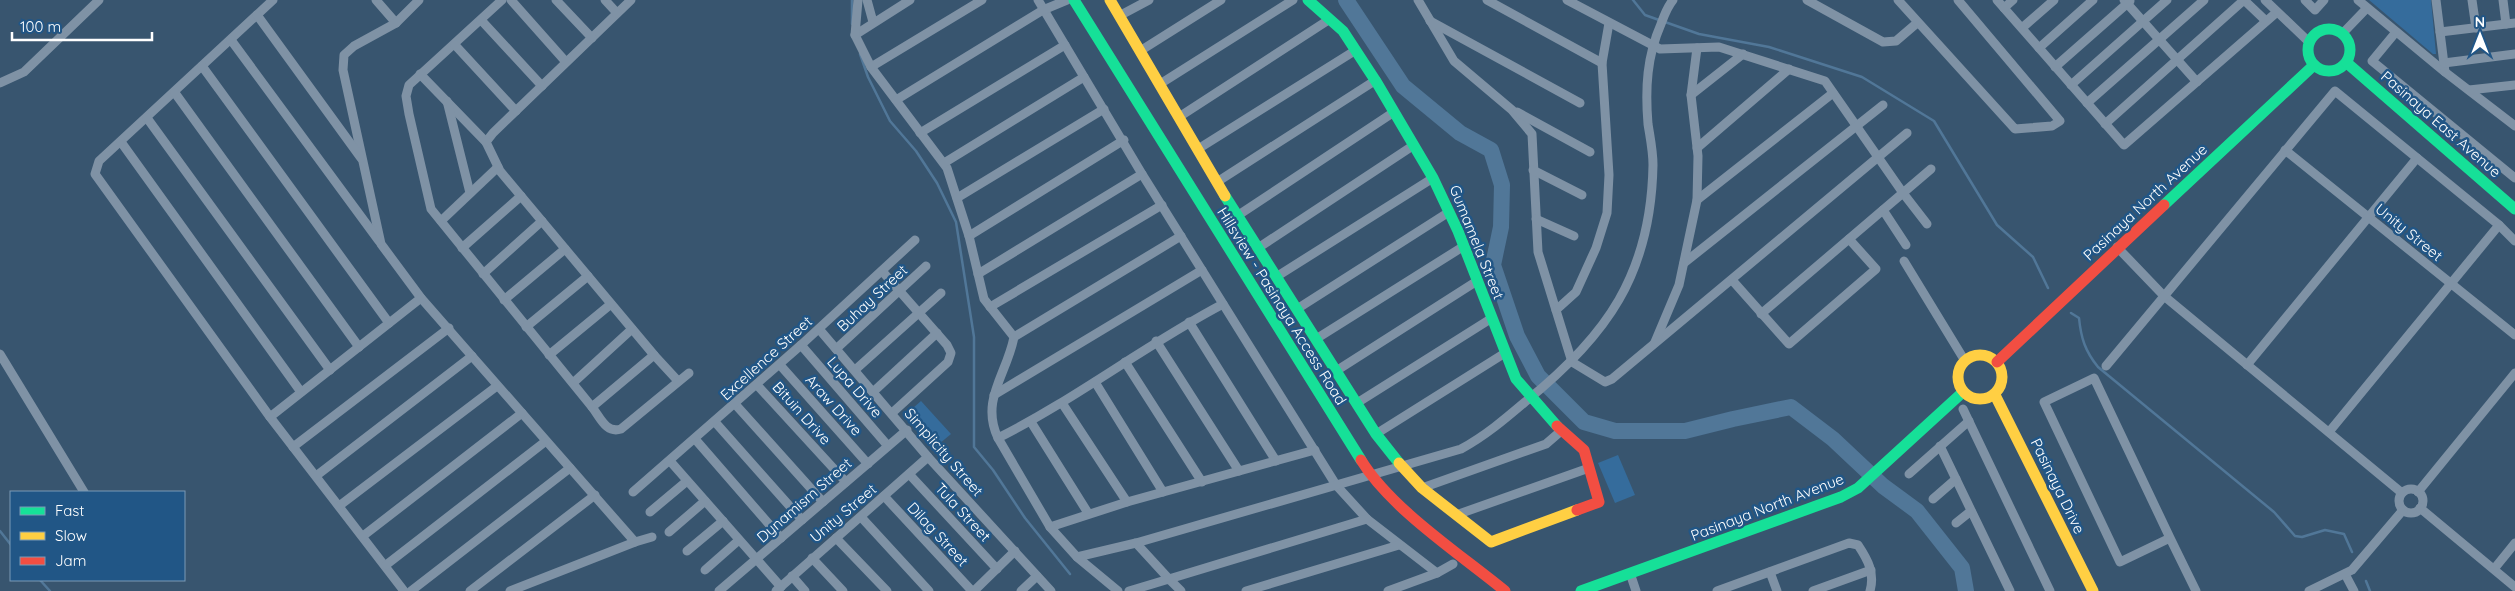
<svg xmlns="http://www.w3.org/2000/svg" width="2515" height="591" font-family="Quicksand,sans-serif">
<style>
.green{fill:#356c9c}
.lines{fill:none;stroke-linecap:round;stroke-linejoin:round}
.stream{stroke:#517798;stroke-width:2.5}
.river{stroke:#517798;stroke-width:16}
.street{stroke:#7f92a5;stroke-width:9}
.fast{stroke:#16e098;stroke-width:11}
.slow{stroke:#ffcf43;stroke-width:11}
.jam{stroke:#f24e42;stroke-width:11}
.labels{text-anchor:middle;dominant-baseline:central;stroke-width:5;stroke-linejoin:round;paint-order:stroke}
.street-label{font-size:15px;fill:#fff;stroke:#215686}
</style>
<rect width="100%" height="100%" fill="#38556f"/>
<!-- green -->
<g class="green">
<path d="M2369,0H2431L2436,54H2433Z"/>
<path d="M921,401L951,434L933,449L904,416Z"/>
<path d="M1618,455L1635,495L1615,503L1598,463Z"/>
</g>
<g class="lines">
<!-- stream -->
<g class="stream">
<path d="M1633,0L1645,15L1659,20"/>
<path d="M1665,22L1699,34L1769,47L1862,77L1934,121L1997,225L2033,257L2048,288"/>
<path d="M852,24V0"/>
<path d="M860,54L868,77L890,121L916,151L937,183L956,222L974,337V447L993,470L1025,518L1070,574"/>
<path d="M2071,313L2079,318C2081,338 2085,351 2098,367L2274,512L2295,536L2302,537L2325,530L2344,534L2352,552"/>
<path d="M0,531L11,545"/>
<path d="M40,580L50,591"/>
<path d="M2366,581L2370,591"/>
</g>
<!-- river -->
<path class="river" d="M1346,0L1403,86L1460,133L1491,150L1502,185L1501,227L1493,265L1517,336L1538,376L1584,422L1615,431H1685L1733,419L1791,407L1833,439L1883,486L1917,511L1962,568L1966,591"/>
<!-- street -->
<g class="street">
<path d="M273,0L99,161L95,174L270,417L404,591"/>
<path d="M376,0L396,23"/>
<path d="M419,0L396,23L354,46L344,55L343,70L381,244L421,298L635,542"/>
<path d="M502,0L409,85L406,96L409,114L431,209L592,407L654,355L500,171L486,142L493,133L631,0"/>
<path d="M511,0L566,62"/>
<path d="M556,0L592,38"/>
<path d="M605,0L617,13"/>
<path d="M867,0L873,22"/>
<path d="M910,0L855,35L871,67L947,168L969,236L984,299L1014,337C1007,374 980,400 998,438"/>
<path d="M1038,0L1142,174L1336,485L1367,519L1437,573"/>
<path d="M1418,0L1454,61L1512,110L1532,134L1538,252L1572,362L1605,382L1612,379L1907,133"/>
<path d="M1487,0L1602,63"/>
<path d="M1567,0L1660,49L1719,47L1825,81L1903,193L1927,224"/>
<path d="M1807,0L1883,42L1896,41L1917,23"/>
<path d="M1898,0L2015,129L2052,126L2060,121L1958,0"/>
<path d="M1997,0L2124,145L2277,12"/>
<path d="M2124,0L2197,82"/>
<path d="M2265,0L2310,43"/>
<path d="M2305,0L2315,10L2324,0"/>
<path d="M2358,0L2445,72L2515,126"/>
<path d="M2436,0L2445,72"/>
<path d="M2472,0L2476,28"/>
<path d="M2503,0L2506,24"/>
<path d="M2004,8L2013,0"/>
<path d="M257,15L361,158"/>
<path d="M1119,16L1149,0"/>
<path d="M481,20L542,86"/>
<path d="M1430,21L1580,103"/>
<path d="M2022,28L2054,0"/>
<path d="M2396,32L2372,61L2515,178"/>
<path d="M2440,32L2515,23"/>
<path d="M2342,34L2367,8"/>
<path d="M855,35L858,0"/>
<path d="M231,40L379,241"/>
<path d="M455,45L516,111"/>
<path d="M2039,48L2093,0"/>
<path d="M1140,51L1221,0"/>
<path d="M2444,63L2515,54"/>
<path d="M202,66L389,323"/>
<path d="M871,67L982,0"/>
<path d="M2055,67L2130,1"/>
<path d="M420,74L486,142"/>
<path d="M0,83L24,72L99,0"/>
<path d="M1160,84L1293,0"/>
<path d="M2071,85L2167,0"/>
<path d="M2469,90L2515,85"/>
<path d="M175,93L359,347"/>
<path d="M1691,95L1743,54"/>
<path d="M896,100L1043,10L1067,0"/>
<path d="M447,101L470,193"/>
<path d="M2087,103L2204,0"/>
<path d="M1517,112L1590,152"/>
<path d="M1179,117L1330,19"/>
<path d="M147,118L330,370"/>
<path d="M2105,124L2244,0L2266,21"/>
<path d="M920,133L1065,45"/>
<path d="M121,142L301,392"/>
<path d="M1697,148L1789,69"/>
<path d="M1198,149L1356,50"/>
<path d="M2285,150L2515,335"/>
<path d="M944,163L1084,77"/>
<path d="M1533,170L1582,195"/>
<path d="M1217,182L1376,80"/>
<path d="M957,198L1104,109"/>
<path d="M1697,200L1833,93"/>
<path d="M1883,210L1906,245"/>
<path d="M1237,216L1394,112"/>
<path d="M1536,219L1574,236"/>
<path d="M441,221L498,167"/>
<path d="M969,236L1124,140"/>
<path d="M2117,247L2164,296L2402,493"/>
<path d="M462,248L521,196"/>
<path d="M1258,248L1414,145"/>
<path d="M1904,261L1965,361"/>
<path d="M1684,263L1883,105"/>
<path d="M882,271L947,345L951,353L948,362L892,413"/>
<path d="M483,274L542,221"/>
<path d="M978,274L1142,174"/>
<path d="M1276,277L1433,178"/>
<path d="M1732,280L1789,344L1876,269L1849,239"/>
<path d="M504,300L565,249"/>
<path d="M990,307L1162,205"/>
<path d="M1297,309L1449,212"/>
<path d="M1556,310L1576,292L1596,248L1607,213L1609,175L1602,63L1609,23"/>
<path d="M1761,314L1931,169"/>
<path d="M1189,322L1276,461"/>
<path d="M526,327L588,276"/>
<path d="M819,329L928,457L1051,591"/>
<path d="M1014,337L1181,236"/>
<path d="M1316,339L1464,246"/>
<path d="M1156,341L1239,471"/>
<path d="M1655,342L1679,285L1697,200L1698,156L1691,95L1697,48"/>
<path d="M801,345L888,446"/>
<path d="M836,349L926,266"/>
<path d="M0,354L84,492"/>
<path d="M549,355L611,304"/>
<path d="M654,355L678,381"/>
<path d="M1125,362L1202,482"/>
<path d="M780,365L868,464"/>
<path d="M2247,365L2417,158"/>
<path d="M2106,366L2335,91L2499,225L2515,241"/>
<path d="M855,370L941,293"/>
<path d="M1336,371L1477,281"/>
<path d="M1095,382L1163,492"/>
<path d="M573,383L632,329"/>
<path d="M757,385L846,482"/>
<path d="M873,392L937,333"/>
<path d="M994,395L1202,270"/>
<path d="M1062,403L1127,502"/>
<path d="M1357,403L1492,318"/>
<path d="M735,404L823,502"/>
<path d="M592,407C600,417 606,434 621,429L689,373"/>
<path d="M1963,409L2050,591"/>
<path d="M270,417L421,298"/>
<path d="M715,422L802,520"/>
<path d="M1031,422L1088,513"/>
<path d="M2329,432L2499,225"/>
<path d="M1376,434L1505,353"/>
<path d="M695,439L781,538"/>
<path d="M1940,446L2010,591"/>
<path d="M293,447L449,328"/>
<path d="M670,461L781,587"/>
<path d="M909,474L997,569"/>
<path d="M1909,474L1969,421"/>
<path d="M316,476L472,356"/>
<path d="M1422,488L1546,444L1561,431"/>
<circle cx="2411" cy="501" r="12"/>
<path d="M633,492L801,345L915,240"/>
<path d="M2418,492L2515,373"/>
<path d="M884,496L972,591"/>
<path d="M1933,499L1956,479"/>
<path d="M339,506L497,386"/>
<path d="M2420,508L2515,587"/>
<path d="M650,512L687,481"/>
<path d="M1456,515L1589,468"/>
<path d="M861,517L929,591"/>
<path d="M1956,523L1971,511"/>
<path d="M1050,527L1127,502L1315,450"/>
<path d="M669,532L705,501"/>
<path d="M363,536L522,413"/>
<path d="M836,538L887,591"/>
<path d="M2170,538L2120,562L2044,402L2094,378L2171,540L2196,591"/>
<path d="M1136,543L1169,579L1367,519"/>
<path d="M687,551L723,521"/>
<path d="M1077,557L1136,543L1461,449C1485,436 1505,419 1525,402C1607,336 1651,274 1653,165C1653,151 1650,137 1648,124C1645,88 1647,56 1661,24C1664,16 1667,7 1673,0"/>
<path d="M812,558L843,591"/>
<path d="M386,565L546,441"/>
<path d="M2494,569L2515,543"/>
<path d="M705,570L739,540"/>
<path d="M1770,572L1777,591"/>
<path d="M1630,573L1636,591"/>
<path d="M2345,574L2354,591"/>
<path d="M792,576L805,591"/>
<path d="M411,591L570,468"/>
<path d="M470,591L595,495"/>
<path d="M510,591L635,542L652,537"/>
<path d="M719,591L907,430"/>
<path d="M776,591L928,457"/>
<path d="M974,591L1015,551"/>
<path d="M1021,591L1037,576"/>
<path d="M1118,591L1077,557L1050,527L998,438C1076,399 1145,345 1223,304"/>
<path d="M1129,591L1169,579L1181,591"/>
<path d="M1246,591L1399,545"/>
<path d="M1388,591L1437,573L1453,564"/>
<path d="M1717,591L1849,543L1858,545C1868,560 1875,573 1870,591"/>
<path d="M1813,591L1871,570"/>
<path d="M2309,591L2352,570L2403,510"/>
</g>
<!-- fast -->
<g class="fast">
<path d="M1074,0L1361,460"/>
<path d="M1308,0L1343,31L1377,83L1433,178L1458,231L1516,379L1557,426"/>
<circle cx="2329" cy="50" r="21"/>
<path d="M2347,63L2515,209"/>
<path d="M1225,196L1376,434L1399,463"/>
<path d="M2164,205L2314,65"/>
<path d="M1581,591L1841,497L1858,488L1963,392"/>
</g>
<!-- slow -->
<g class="slow">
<path d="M1110,0L1225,196"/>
<circle cx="1980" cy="377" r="22"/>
<path d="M1995,395L2093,591"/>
<path d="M1399,463L1422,488L1491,542L1577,510"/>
</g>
<!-- jam -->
<g class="jam">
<path d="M1997,362L2164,205"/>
<path d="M1557,426L1584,450L1599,502L1577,510"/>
<path d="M1361,460C1391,509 1460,554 1505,591"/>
</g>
</g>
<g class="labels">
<!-- street labels -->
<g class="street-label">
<text transform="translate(2441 124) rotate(41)">Pasinaya East Avenue</text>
<text transform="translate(2145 202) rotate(-43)">Pasinaya North Avenue</text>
<text transform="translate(2409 232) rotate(39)">Unity Street</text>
<text transform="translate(1477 242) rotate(68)">Gumamela Street</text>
<text transform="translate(872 298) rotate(-43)">Buhay Street</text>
<text transform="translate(1282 306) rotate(58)">Hillsview - Pasinaya Access Road</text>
<text transform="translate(766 358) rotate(-42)">Excellence Street</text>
<text transform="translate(855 387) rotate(49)">Lupa Drive</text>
<text transform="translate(834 405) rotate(48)">Araw Drive</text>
<text transform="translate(802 413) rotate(48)">Bituin Drive</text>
<text transform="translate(944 452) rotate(49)">Simplicity Street</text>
<text transform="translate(2058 486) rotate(64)">Pasinaya Drive</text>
<text transform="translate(804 500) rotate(-41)">Dynamism Street</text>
<text transform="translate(1767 507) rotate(-21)">Pasinaya North Avenue</text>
<text transform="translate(963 512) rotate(47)">Tula Street</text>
<text transform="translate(843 513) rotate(-40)">Unity Street</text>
<text transform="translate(938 534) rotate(47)">Dilag Street</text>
</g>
</g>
<!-- legend -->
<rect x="10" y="491" width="175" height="90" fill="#215686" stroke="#7a9ab6"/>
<rect x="20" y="507" width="25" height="8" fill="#16e098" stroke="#7a9ab6"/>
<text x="55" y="516" font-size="15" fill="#ffffff">Fast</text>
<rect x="20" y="532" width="25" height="8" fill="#ffcf43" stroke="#7a9ab6"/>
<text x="55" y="541" font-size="15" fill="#ffffff">Slow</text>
<rect x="20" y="557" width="25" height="8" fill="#f24e42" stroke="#7a9ab6"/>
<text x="55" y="566" font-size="15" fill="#ffffff">Jam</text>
<!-- north arrow -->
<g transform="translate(2480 35)" stroke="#215686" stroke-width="4" paint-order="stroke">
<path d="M0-4L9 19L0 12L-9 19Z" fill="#ffffff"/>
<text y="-8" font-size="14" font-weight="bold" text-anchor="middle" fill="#ffffff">N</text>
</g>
<!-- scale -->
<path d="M12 32v8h140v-8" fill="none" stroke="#ffffff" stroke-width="2.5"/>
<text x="20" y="32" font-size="15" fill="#ffffff" stroke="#215686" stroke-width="4" paint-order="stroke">100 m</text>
</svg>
